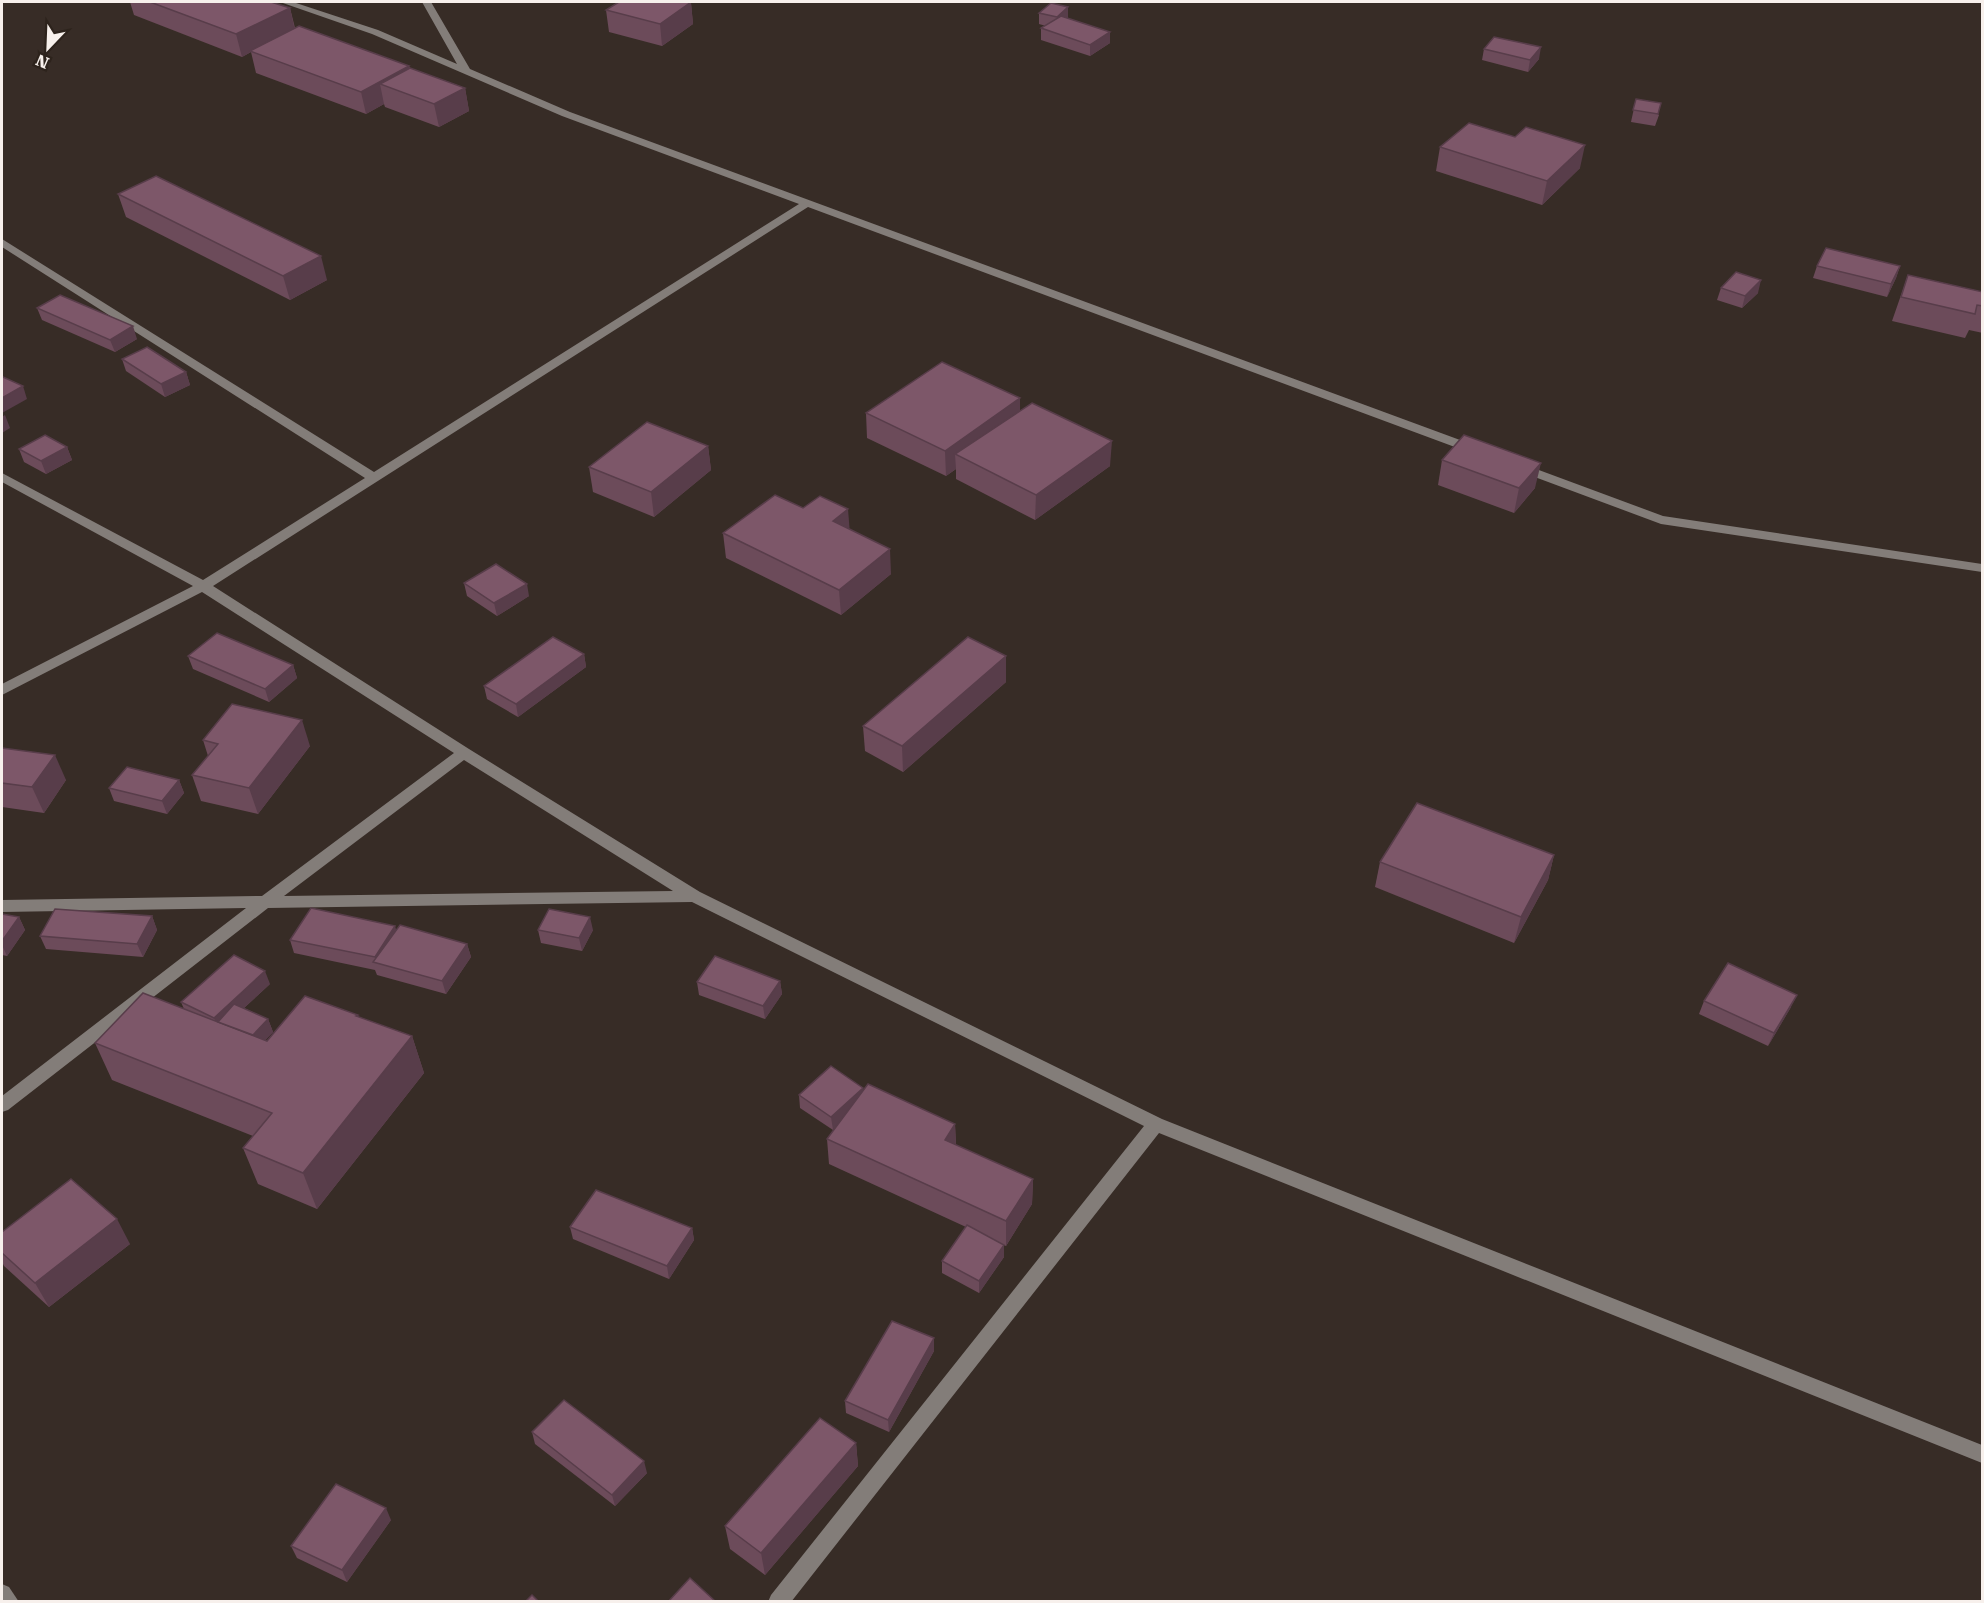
<svg xmlns="http://www.w3.org/2000/svg" width="1984" height="1603" font-family="'Roboto Serif',serif">
<style>
.lines{fill:none;stroke-linecap:round;stroke-linejoin:round}
.minor{fill:#837d79;fill-rule:evenodd}
.wall{fill:#6c4b5a}
.shaded-wall{fill:#583d4a}
.building{fill:#7d5769;stroke:#583d4a;stroke-width:1.5}
</style>
<rect width="100%" height="100%" fill="#372c26"/>
<g class="lines">
<!-- minor -->
<g class="minor">
<path d="M280,2H293L378,30L457,64L422,2H431L470,69L570,112L1479,447L1481,450L1479,453H1471L808,207L213,586L469,749L700,892L1162,1119L1982,1445V1463L1159,1133L791,1602H768L771,1595L1144,1126L692,902L268,908L8,1110L2,1112V1096L246,908L2,912V900L262,896L454,753L202,592L2,695V684L193,586L2,482V473L203,580L365,478L2,247V239L374,472L799,204L562,116L372,34ZM464,760L673,891L284,896Z"/>
<path d="M1520,463L1663,516L1982,564V572L1661,524L1516,470L1514,467Z"/>
<path d="M2,1584L9,1587L19,1602H2Z"/>
</g>
</g>
<!-- wall -->
<g class="wall">
<path d="M130,2H271L290,8L295,28L409,66L410,68L465,88L469,111L439,127L385,107L384,104L366,114L256,73L251,52L242,57L134,15Z"/>
<path d="M619,2H693L691,3L693,24L662,46L609,32L606,10Z"/>
<path d="M1039,13L1068,18L1110,43L1090,56L1041,40V28L1046,26L1039,24Z"/>
<path d="M1484,49L1539,59L1528,72L1482,60Z"/>
<path d="M1636,99L1659,115L1655,126L1631,122Z"/>
<path d="M1440,147L1580,168L1542,205L1436,171Z"/>
<path d="M118,194L327,280L290,300L126,217Z"/>
<path d="M1817,266H1900L1896,278L1887,297L1813,278Z"/>
<path d="M1908,275L1983,292V333L1969,330L1965,338L1892,321Z"/>
<path d="M1721,288L1758,293L1742,308L1717,300Z"/>
<path d="M37,308L137,339L115,352L42,320Z"/>
<path d="M122,359L186,372L190,385L165,397L126,371Z"/>
<path d="M1020,398V411L1110,466L1035,520L956,479V469L946,476L867,438L866,413Z"/>
<path d="M708,446L711,470L654,517L593,492L589,467Z"/>
<path d="M67,447L72,460L46,474L24,462L19,449Z"/>
<path d="M1442,460L1535,488L1514,513L1438,485Z"/>
<path d="M849,529L891,574L841,615L726,558L723,533Z"/>
<path d="M464,583L529,596L497,616L467,596Z"/>
<path d="M584,654L586,667L518,717L487,699L484,686Z"/>
<path d="M188,656L293,665L297,678L269,702L193,669Z"/>
<path d="M1006,656V682L903,772L865,751L863,726Z"/>
<path d="M203,740L310,746L258,814L201,801L192,775L208,756Z"/>
<path d="M2,748L66,780L44,813L2,807Z"/>
<path d="M179,780L184,793L167,814L114,801L109,788Z"/>
<path d="M1554,855L1548,880L1514,943L1375,887L1380,862Z"/>
<path d="M2,914L19,917L25,930L7,956L2,955Z"/>
<path d="M152,916L157,930L143,957L46,949L40,936Z"/>
<path d="M396,930L467,944L471,957L446,994L377,975L375,970L294,953L290,940Z"/>
<path d="M538,930H593L582,951L541,943Z"/>
<path d="M780,981L782,994L765,1019L699,995L697,982Z"/>
<path d="M270,984L244,1008L268,1019L273,1032L265,1040L267,1041L359,1017L412,1036L424,1073L317,1209L258,1184L243,1148L253,1136L112,1080L95,1043L184,1009L181,1002Z"/>
<path d="M1704,1001L1791,1007L1768,1046L1699,1014Z"/>
<path d="M863,1088V1091L955,1124L956,1145L1033,1179L1032,1204L1006,1246L1004,1245V1257L979,1293L942,1273V1261L966,1227L829,1164L827,1139L837,1125L833,1130L800,1108L799,1095Z"/>
<path d="M570,1227L692,1228L694,1240L669,1279L573,1239Z"/>
<path d="M2,1232L130,1244L49,1307L4,1266L2,1262Z"/>
<path d="M934,1338V1351L889,1432L846,1413L845,1401Z"/>
<path d="M532,1432L647,1473L615,1506L535,1444Z"/>
<path d="M856,1443L858,1466L765,1575L730,1549L725,1526Z"/>
<path d="M391,1520L347,1582L297,1558L291,1546Z"/>
</g>
<!-- shaded-wall -->
<g class="shaded-wall">
<path d="M684,2H693L691,3L693,24L662,46L660,24Z"/>
<path d="M1068,7V18L1057,28V17Z"/>
<path d="M290,8L295,31L250,51L251,52L242,57L236,34Z"/>
<path d="M1110,32V43L1090,56V45Z"/>
<path d="M1541,47L1539,59L1528,72L1530,60Z"/>
<path d="M409,66L414,88L380,84L384,104L366,114L361,92Z"/>
<path d="M465,88L469,111L439,127L434,104Z"/>
<path d="M1585,145L1580,168L1542,205L1547,181Z"/>
<path d="M321,256L327,280L290,300L283,276Z"/>
<path d="M1900,266L1896,278L1887,297L1891,284Z"/>
<path d="M1761,280L1758,293L1742,308L1745,296Z"/>
<path d="M133,326L137,339L115,352L110,340Z"/>
<path d="M186,372L190,385L165,397L161,384Z"/>
<path d="M23,386L27,399L2,413V398Z"/>
<path d="M1020,398V423L955,454L956,469L946,476L945,451Z"/>
<path d="M5,415L10,428L2,433V417Z"/>
<path d="M1112,441L1110,466L1035,520L1036,495Z"/>
<path d="M708,446L711,470L654,517L651,492Z"/>
<path d="M67,447L72,460L46,474L41,461Z"/>
<path d="M1541,463L1535,488L1514,513L1519,488Z"/>
<path d="M848,509L850,534L833,521Z"/>
<path d="M890,549L891,574L841,615L839,590Z"/>
<path d="M527,584L529,596L497,616L494,603Z"/>
<path d="M584,654L586,667L518,717L516,704Z"/>
<path d="M1006,656V682L903,772L902,746Z"/>
<path d="M293,665L297,678L269,702L265,689Z"/>
<path d="M302,720L310,746L258,814L249,788Z"/>
<path d="M55,755L66,780L44,813L32,787Z"/>
<path d="M179,780L184,793L167,814L162,801Z"/>
<path d="M1554,855L1548,880L1514,943L1521,917Z"/>
<path d="M152,916L157,930L143,957L137,944Z"/>
<path d="M19,917L25,930L7,956L2,945V941Z"/>
<path d="M590,917L593,930L582,951L579,938Z"/>
<path d="M395,926L399,939L376,963L375,957Z"/>
<path d="M467,944L471,957L446,994L442,981Z"/>
<path d="M265,971L270,984L219,1031L214,1018Z"/>
<path d="M780,981L782,994L765,1019L763,1006Z"/>
<path d="M1797,995L1791,1007L1768,1046L1774,1033Z"/>
<path d="M268,1019L273,1032L247,1061L241,1048Z"/>
<path d="M412,1036L424,1073L317,1209L303,1173Z"/>
<path d="M863,1088L864,1101L833,1130L831,1117Z"/>
<path d="M955,1124L956,1149L945,1140Z"/>
<path d="M1033,1179L1032,1204L1006,1246V1221Z"/>
<path d="M117,1219L130,1244L49,1307L35,1283Z"/>
<path d="M692,1228L694,1240L669,1279L667,1266Z"/>
<path d="M1004,1245V1257L979,1293V1281Z"/>
<path d="M934,1338V1351L889,1432L888,1420Z"/>
<path d="M856,1443L858,1466L765,1575L761,1553Z"/>
<path d="M644,1461L647,1473L615,1506L612,1495Z"/>
<path d="M386,1508L391,1520L347,1582L342,1570Z"/>
</g>
<!-- building -->
<g class="building">
<path d="M150,2H271L290,8L236,34Z"/>
<path d="M619,2H691L660,24L606,10Z"/>
<path d="M1051,3L1068,7L1057,17L1039,13Z"/>
<path d="M1061,16L1110,32L1090,45L1041,28Z"/>
<path d="M299,26L409,66L361,92L250,51Z"/>
<path d="M1494,37L1541,47L1530,60L1484,49Z"/>
<path d="M410,68L465,88L434,104L380,84Z"/>
<path d="M1636,99L1661,103L1658,114L1633,110Z"/>
<path d="M1469,123L1515,137L1526,127L1585,145L1547,181L1440,147Z"/>
<path d="M156,176L321,256L283,276L118,194Z"/>
<path d="M1826,248L1900,266L1891,284L1817,266Z"/>
<path d="M1736,272L1761,280L1745,296L1721,288Z"/>
<path d="M1908,275L1983,292V306L1977,305L1975,314L1901,297Z"/>
<path d="M60,295L133,326L110,340L37,308Z"/>
<path d="M147,347L186,372L161,384L122,359Z"/>
<path d="M942,362L1020,398L945,451L866,413Z"/>
<path d="M3,377L23,386L2,398V378Z"/>
<path d="M1032,403L1112,441L1036,495L955,454Z"/>
<path d="M647,422L708,446L651,492L589,467Z"/>
<path d="M45,435L67,447L41,461L19,449Z"/>
<path d="M1464,435L1541,463L1519,488L1442,460Z"/>
<path d="M775,495L803,508L820,496L848,509L833,521L890,549L839,590L723,533Z"/>
<path d="M496,564L527,584L494,603L464,583Z"/>
<path d="M217,633L293,665L265,689L188,656Z"/>
<path d="M553,637L584,654L516,704L484,686Z"/>
<path d="M968,637L1006,656L902,746L863,726Z"/>
<path d="M232,704L302,720L249,788L192,775L218,744L203,740Z"/>
<path d="M2,748L55,755L32,787L2,783Z"/>
<path d="M127,767L179,780L162,801L109,788Z"/>
<path d="M1417,803L1554,855L1521,917L1380,862Z"/>
<path d="M311,908L395,926L375,957L290,940Z"/>
<path d="M55,909L152,916L137,944L40,936Z"/>
<path d="M549,909L590,917L579,938L538,930Z"/>
<path d="M2,914L19,917L2,941Z"/>
<path d="M400,925L467,944L442,981L373,962Z"/>
<path d="M234,955L265,971L214,1018L181,1002Z"/>
<path d="M715,956L780,981L763,1006L697,982Z"/>
<path d="M1728,963L1797,995L1774,1033L1704,1001Z"/>
<path d="M143,993L267,1041L305,996L358,1015L356,1016L412,1036L303,1173L243,1148L272,1113L95,1043Z"/>
<path d="M234,1004L268,1019L253,1035L218,1022Z"/>
<path d="M831,1066L863,1088L831,1117L799,1095Z"/>
<path d="M868,1084L955,1124L945,1140L1033,1179L1006,1221L827,1139Z"/>
<path d="M71,1179L117,1219L35,1283L2,1253V1232Z"/>
<path d="M596,1190L692,1228L667,1266L570,1227Z"/>
<path d="M967,1225L1004,1245L979,1281L942,1261Z"/>
<path d="M892,1321L934,1338L888,1420L845,1401Z"/>
<path d="M564,1400L644,1461L612,1495L532,1432Z"/>
<path d="M820,1418L856,1443L761,1553L725,1526Z"/>
<path d="M336,1484L386,1508L342,1570L291,1546Z"/>
<path d="M690,1578L716,1602H668Z"/>
<path d="M532,1595L539,1602H525Z"/>
</g>
<!-- border -->
<rect width="1984" height="1603" fill="none" stroke="#f7f0ec" stroke-width="6"/>
<!-- north arrow -->
<g transform="translate(48 48) rotate(203)" stroke="#2d231c" stroke-width="4.5" paint-order="stroke">
<path d="M0-4.5L10 22L0 15L-10 22Z" fill="#f7f0ec"/>
<text y="-9" font-size="16" font-weight="bold" text-anchor="middle" fill="#f7f0ec">N</text>
</g>
</svg>
